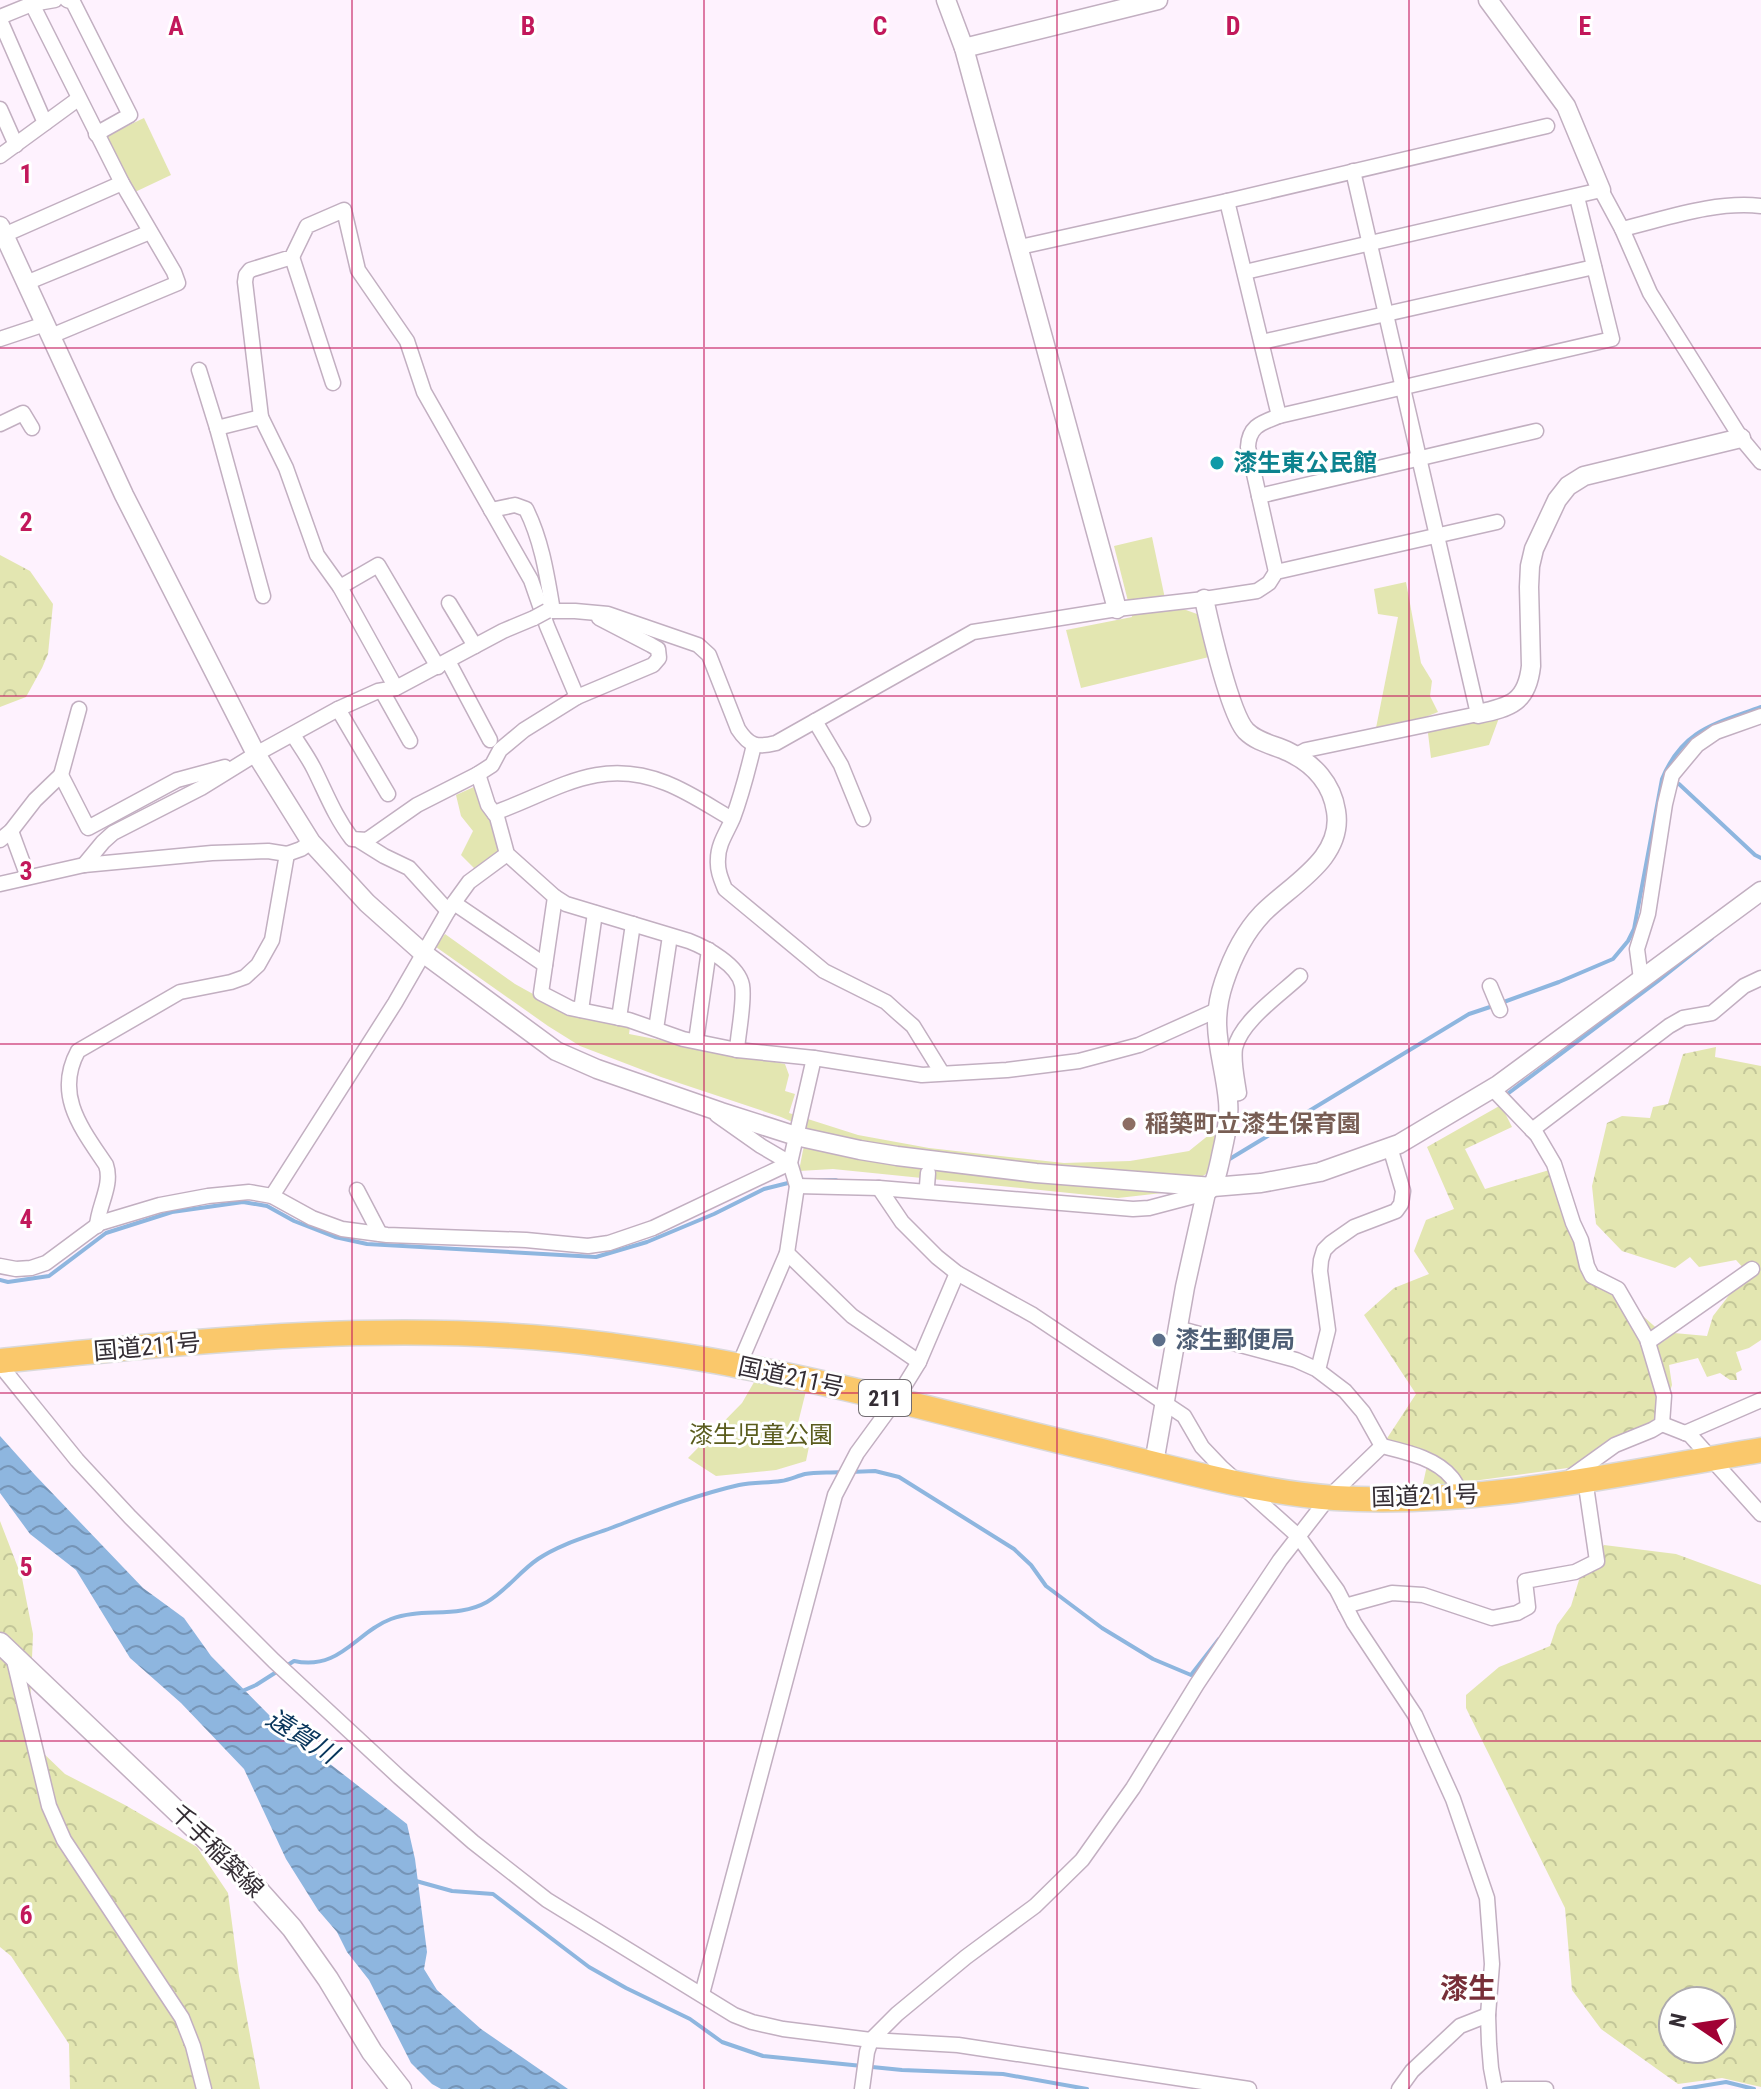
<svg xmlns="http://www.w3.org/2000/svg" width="1761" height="2089" font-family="'Roboto Condensed','Noto Sans JP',sans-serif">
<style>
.forest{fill:url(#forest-crowns);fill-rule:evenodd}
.park{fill:#e3e6b1}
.water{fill:url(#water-waves)}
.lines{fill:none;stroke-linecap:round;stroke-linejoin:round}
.stream{stroke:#8eb6df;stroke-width:4}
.minor-casing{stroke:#c2afc1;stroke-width:17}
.tertiary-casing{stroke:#c2afc1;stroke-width:21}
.secondary-casing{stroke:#c2afc1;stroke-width:23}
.trunk-casing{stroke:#dad9da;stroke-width:27}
.minor{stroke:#fff;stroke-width:14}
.tertiary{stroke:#fff;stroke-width:18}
.secondary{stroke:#fff;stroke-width:20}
.trunk{stroke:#fac86b;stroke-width:24}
.minor-bridge-casing{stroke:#c2afc1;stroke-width:17;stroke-linecap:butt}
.minor-bridge{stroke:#fff;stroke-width:14}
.grid{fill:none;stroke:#c2185b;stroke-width:2;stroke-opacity:0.55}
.culture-dot{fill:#0f9aa8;stroke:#fff;stroke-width:3}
.education-dot{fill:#8d6e63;stroke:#fff;stroke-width:3}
.service-dot{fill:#5c6f8a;stroke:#fff;stroke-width:3}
.labels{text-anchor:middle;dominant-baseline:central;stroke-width:6;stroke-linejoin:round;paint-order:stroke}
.shield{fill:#fff;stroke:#716c71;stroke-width:2}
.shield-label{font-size:22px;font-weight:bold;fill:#342d34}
.culture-label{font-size:24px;font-weight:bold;fill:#0d838f;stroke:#fff;text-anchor:start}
.education-label{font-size:24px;font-weight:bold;fill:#785e54;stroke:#fff;text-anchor:start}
.service-label{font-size:24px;font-weight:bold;fill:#4e5e75;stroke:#fff;text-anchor:start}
.street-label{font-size:24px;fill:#342d34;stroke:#fff}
.park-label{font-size:24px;fill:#5a5c1e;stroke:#fff}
.water-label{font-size:26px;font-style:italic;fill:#08355b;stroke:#fff}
.quarter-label{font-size:28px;font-weight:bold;fill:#772f38;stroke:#fff}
.grid-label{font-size:26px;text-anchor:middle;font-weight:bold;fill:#c2185b;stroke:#fff;stroke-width:6;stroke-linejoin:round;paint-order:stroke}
</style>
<defs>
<pattern id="forest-crowns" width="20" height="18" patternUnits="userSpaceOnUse" patternTransform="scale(2)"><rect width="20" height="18" fill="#e3e6b1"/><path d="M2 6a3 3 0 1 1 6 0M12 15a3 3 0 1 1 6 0" fill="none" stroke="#c3c699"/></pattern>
<pattern id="water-waves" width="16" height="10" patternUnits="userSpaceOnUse" patternTransform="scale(2)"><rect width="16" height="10" fill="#8eb6df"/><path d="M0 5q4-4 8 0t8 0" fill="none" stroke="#7594b6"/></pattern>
</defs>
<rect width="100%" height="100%" fill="#fef2fe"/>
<!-- forest -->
<g class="forest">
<path d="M0,555L30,571L53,604L48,654L42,668L26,697L0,707Z"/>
<path d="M1716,1047L1715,1057L1761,1066V1340L1749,1348L1736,1352L1742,1370L1736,1373L1737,1380H1730L1720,1373L1707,1377L1698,1358L1669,1365L1672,1385L1665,1406L1645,1430L1575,1467L1422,1488L1428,1461L1382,1446L1416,1394L1364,1315L1394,1288L1429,1274L1414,1251L1426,1220L1454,1209L1427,1147L1501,1105L1512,1127L1465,1149L1485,1189L1556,1168L1587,1266L1662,1333L1664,1341L1674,1333L1707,1336L1713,1316L1747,1272L1736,1260L1699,1267L1690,1257L1675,1268L1622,1251L1596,1224L1592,1186L1607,1123L1622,1116L1650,1118L1653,1107L1668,1104L1683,1054Z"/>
<path d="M0,1521L22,1578L33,1634L30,1707L40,1750L65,1774L125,1805L197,1847L228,1893L239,1976L260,2089H70L69,2044L11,1956L0,1947Z"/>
<path d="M1604,1545L1676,1554L1761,1585V2087L1722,2078L1678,2084L1601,2029L1572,1990L1565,1908L1466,1708V1695L1499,1667L1550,1646L1557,1625L1571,1606L1579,1580L1590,1562ZM1673,2001H1721V2049H1673Z"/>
</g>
<!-- park -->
<g class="park">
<path d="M144,118L171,175L135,192L106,136Z"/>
<path d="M1152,537L1167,608L1186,610L1197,614L1209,657L1081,688L1066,630L1132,617L1114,546Z"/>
<path d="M1406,582L1421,663L1432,681L1430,696L1438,712L1423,718L1429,724L1503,707L1489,745L1431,758L1427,725L1420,718L1376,728L1398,617L1378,614L1374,589Z"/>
<path d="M476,786C486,809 498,829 498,855L475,869L461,855L473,831L461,816L456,795Z"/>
<path d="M445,934L515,984L569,1014L630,1027L629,1034L785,1064L789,1075L785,1091L795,1094L789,1113L858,1135L929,1148L1064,1163L1130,1161L1189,1151L1225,1122L1215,1168L1180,1191L1118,1198L833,1169L799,1171L803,1150L811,1130L781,1117L661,1077L580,1046L548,1026L436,947Z"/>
<path d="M757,1377L807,1387L797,1427L812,1432L806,1461L776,1470L716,1476L688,1458L742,1403Z"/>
</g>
<!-- water -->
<path class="water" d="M0,1436L35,1475L143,1588L184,1618L211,1656L275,1721L407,1824L415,1859L427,1952L424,1969L437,1990L481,2029L568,2089H441L432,2084L411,2063L369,1980L347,1952L337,1932L318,1910L286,1859L244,1769L181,1703L130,1658L76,1570L30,1534L0,1493Z"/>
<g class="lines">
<!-- stream -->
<g class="stream">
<path d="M1673,781L1679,784L1755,855L1761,858"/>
<path d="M1501,1003L1559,982L1613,959L1628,941L1634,929L1662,779C1683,729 1715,724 1761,707"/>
<path d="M1506,1095L1658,981L1712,938"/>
<path d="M1228,1160L1469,1014L1493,1006"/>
<path d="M801,1180H836"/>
<path d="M0,1280L8,1282L49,1276L106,1233L172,1212L243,1202L267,1206L294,1221L335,1237L367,1244L596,1257L647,1242L714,1214L764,1189L792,1182"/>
<path d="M850,1472L875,1471L899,1477L1014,1549L1031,1565L1046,1586L1102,1628L1153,1659L1191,1675L1219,1639"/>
<path d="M286,1666L294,1661C340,1671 356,1632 391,1619C422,1607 457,1619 487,1602C506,1591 520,1571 538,1559C560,1544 587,1537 611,1528C653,1512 695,1495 739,1485C753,1482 767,1483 781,1481C789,1480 797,1476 805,1474C816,1472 829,1473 841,1472"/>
<path d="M240,1692L256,1685L278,1671"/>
<path d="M416,1881L452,1891L493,1894L589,1967L626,1988L690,2019L722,2042L763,2056L902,2070L1003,2074L1087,2089"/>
<path d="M1684,2089L1726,2082L1754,2089"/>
</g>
<defs>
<g id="minor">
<path d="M67,0L73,2L130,115L96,134"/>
<path d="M32,4L55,0"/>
<path d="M0,17L32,4L122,183L174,272L178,283L51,336"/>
<path d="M0,20L45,123"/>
<path d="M0,109L16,145"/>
<path d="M0,156L78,99"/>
<path d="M1227,201L1279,416"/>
<path d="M1622,229C1668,218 1714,201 1761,206"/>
<path d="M4,235L122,183"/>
<path d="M1020,247L1227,201L1547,126"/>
<path d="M292,257L333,383"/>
<path d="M1245,272L1601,190L1622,229L1650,293L1741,438L1761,462"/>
<path d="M26,283L150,232"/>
<path d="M0,339L45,324"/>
<path d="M1262,342L1594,267"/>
<path d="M199,370L217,428L263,596"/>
<path d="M0,424L23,413L32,428"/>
<path d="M217,428L261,417"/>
<path d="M1259,496L1536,431"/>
<path d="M491,510L515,505L526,509C542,541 547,576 553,611"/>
<path d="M1276,572L1248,447C1249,426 1261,423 1279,416L1612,339L1577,197"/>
<path d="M340,587L378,565L438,667"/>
<path d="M449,603L475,646"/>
<path d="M547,611H575L608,614L698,645L709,655L738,729C749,746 757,748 776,743L973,632L1117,609L1204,599L1257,591L1269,583L1276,572L1497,522"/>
<path d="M448,661L490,740"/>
<path d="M382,691L410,741"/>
<path d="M577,697L653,665L659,658L658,649L651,645L599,618"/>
<path d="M338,709L388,794"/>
<path d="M815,721L841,765L863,819"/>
<path d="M293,735C300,746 308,757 314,769C326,793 335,817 352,839L367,840L417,805L478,774L492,765L500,750L524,730L577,697L547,626L531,580L424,392L407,341L358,270L344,210L307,226L292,257L250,270L246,275L245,282L261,417L286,468L317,555L340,587L396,688"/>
<path d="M754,745C748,770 742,794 733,818C727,832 718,844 718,859C717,870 721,879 725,889L824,971L886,1002L897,1012L913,1026L942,1073"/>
<path d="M1295,756L1306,750L1478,714L1353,171"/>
<path d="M478,774L488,805L497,817L507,854L555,897L541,993L570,1008L629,1020L683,1039L737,1050L814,1058L922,1075L1007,1070L1079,1061L1139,1045L1217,1010"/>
<path d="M61,775L79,709"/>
<path d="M494,813C556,791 598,756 666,783C689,792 711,807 732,819"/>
<path d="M11,831L28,877"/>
<path d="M0,840L11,831L35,800L61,775L88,828L177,780L225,767"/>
<path d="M360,841L384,856L409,868L448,911"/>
<path d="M84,865L103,842L113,833L201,788L256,754L338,709L378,691L396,688L503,631L534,618"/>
<path d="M0,884L84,865L212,853L268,851L287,854L301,849L311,842"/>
<path d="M555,897L566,904L689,941C707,948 738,965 742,985C745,1001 738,1033 737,1050"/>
<path d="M454,903L545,965"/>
<path d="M1641,979L1637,949L1648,914L1665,804L1672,775L1697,745L1716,732L1761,716"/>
<path d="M1490,986L1500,1010"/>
<path d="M581,1010L595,913"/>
<path d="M619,1018L633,924"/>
<path d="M656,1029L670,936"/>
<path d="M696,1041L709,950"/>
<path d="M1492,1088L1537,1135L1554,1164L1573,1223L1581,1240L1587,1266L1592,1276L1618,1289L1647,1339L1664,1396L1662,1424L1652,1430L1615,1445L1569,1478"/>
<path d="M1227,1095L1239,1093C1237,1079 1233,1062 1235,1048C1241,1021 1281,994 1300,976"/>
<path d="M717,1115L761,1146L790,1163"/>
<path d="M1532,1130L1669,1026L1683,1018L1712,1013L1744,986L1761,978"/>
<path d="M797,1186L879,1188L1133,1209L1149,1208L1206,1193"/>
<path d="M927,1186L928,1173"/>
<path d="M879,1188L902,1222L937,1257L957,1273L1033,1315L1184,1416L1202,1447L1222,1468L1298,1536L1337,1590L1354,1623L1415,1715L1453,1799L1487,1898L1492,1964L1488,2015L1489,2044L1491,2068L1495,2089"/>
<path d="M357,1190L380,1234"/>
<path d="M272,1196L395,1003L448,911L469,882L507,854"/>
<path d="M97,1226C98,1206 113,1185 106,1165C82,1129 54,1095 78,1051L180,992L231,982L245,977L258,965L272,940L287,854"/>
<path d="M787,1253L852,1316L919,1362"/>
<path d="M0,1266L16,1269L31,1268L46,1263L100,1223L160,1205L208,1196L249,1192L272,1196L312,1218L342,1229L387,1235L526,1240L588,1246L609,1243L653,1228L790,1163"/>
<path d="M1177,1328L1296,1360L1316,1369L1345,1391L1363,1412L1382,1446"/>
<path d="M1648,1342L1752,1269"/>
<path d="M0,1365L77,1460L130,1517L274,1661L399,1777L473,1842L547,1900L734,2015L752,2022L783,2029L871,2040L958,2045L1249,2089"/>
<path d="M739,1365L787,1253L797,1186L790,1163L814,1058"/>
<path d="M1318,1370L1328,1330L1320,1271L1321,1260L1324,1250L1331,1243L1354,1227L1396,1211L1401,1204L1403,1191L1390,1147"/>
<path d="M1662,1424L1690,1435L1761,1514"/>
<path d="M1685,1433L1761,1400"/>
<path d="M1345,1606L1392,1593L1423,1595L1492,1618L1517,1613L1528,1607L1525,1581L1575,1572L1597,1561L1585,1479"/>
<path d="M13,1656L49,1806L64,1840L182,2018L193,2046L204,2089"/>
<path d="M702,1994L835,1495L857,1453L895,1401L919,1362L957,1273"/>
<path d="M862,2089L867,2052L871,2040L897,2014L966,1957L1035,1906L1082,1860L1133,1788L1197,1684L1280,1560L1329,1497L1382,1446C1406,1452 1436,1458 1452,1478C1456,1483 1459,1490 1462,1495"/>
<path d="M1399,2089L1412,2071L1460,2026L1488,2015"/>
<path d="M1505,2089H1546"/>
</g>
<g id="tertiary">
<path d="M946,0L964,48L1117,609"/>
<path d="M1488,0L1566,106L1601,190"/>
<path d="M964,48L1158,0"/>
<path d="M0,226L124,495L256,754L311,842L367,903L423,953L556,1051L597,1069L721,1112L796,1136L860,1150L897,1156L1036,1173L1213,1187L1261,1183L1320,1172L1399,1144L1498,1085L1761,891"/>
<path d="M1478,714C1511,707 1527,702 1531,666L1529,587L1530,566L1534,549L1557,500L1568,486L1584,476L1741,438"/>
<path d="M1154,1463L1185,1287L1206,1193C1216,1184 1217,1173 1220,1161C1224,1141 1230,1121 1228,1101C1224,1056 1208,1029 1224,982C1232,958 1244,933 1262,914C1290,885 1344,859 1336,811C1332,784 1314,764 1289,752C1275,745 1258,743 1246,731C1230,714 1210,626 1204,599"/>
</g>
<path id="secondary" d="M0,1643L250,1881L292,1928L328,1979L372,2052L401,2089"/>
<path id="trunk" d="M0,1361C202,1340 405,1318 608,1345C652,1351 697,1357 740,1366C858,1388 973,1421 1089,1448C1170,1467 1252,1492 1335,1498C1477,1507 1621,1473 1761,1450"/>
</defs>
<!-- minor casing -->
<use href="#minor" class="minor-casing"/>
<!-- tertiary casing -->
<use href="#tertiary" class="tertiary-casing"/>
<!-- secondary casing -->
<use href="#secondary" class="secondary-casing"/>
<!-- trunk casing -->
<use href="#trunk" class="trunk-casing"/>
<!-- minor -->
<use href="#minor" class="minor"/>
<!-- tertiary -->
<use href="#tertiary" class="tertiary"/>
<!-- secondary -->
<use href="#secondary" class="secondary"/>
<!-- trunk -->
<use href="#trunk" class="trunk"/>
<defs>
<path id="minor-bridge" d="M534,618L547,611"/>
</defs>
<!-- minor-bridge casing -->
<use href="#minor-bridge" class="minor-bridge-casing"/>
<!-- minor-bridge -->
<use href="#minor-bridge" class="minor-bridge"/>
</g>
<!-- grid -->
<path class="grid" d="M352,0V2089M704,0V2089M1057,0V2089M1409,0V2089M0,348H1761M0,696H1761M0,1044H1761M0,1393H1761M0,1741H1761"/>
<!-- markers -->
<circle class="culture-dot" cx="1217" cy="463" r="8"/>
<circle class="education-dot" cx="1129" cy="1124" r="8"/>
<circle class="service-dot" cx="1159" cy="1340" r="8"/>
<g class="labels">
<!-- shield labels -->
<rect class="shield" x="859" y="1380" width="52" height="36" rx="6"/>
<g class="shield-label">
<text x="885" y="1398">211</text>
</g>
<!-- culture labels -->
<g class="culture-label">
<text x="1233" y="463">漆生東公民館</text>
</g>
<!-- education labels -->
<g class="education-label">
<text x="1145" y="1124">稲築町立漆生保育園</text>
</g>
<!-- service labels -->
<g class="service-label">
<text x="1175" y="1340">漆生郵便局</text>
</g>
<!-- street labels -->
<g class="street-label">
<text transform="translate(147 1347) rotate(-5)">国道211号</text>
<text transform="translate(791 1377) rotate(12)">国道211号</text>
<text transform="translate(1425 1496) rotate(-2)">国道211号</text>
<text transform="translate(217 1851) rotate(45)">千手稲築線</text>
</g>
<!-- park labels -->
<g class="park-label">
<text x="761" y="1435">漆生児童公園</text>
</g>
<!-- water labels -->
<g class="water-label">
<text transform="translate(302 1736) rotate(32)">遠賀川</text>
</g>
<!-- quarter labels -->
<g class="quarter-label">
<text x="1468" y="1988">漆生</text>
</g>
</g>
<g class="grid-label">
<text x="176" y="35">A</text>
<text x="528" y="35">B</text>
<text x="880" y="35">C</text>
<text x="1233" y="35">D</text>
<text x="1585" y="35">E</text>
<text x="26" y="183">1</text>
<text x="26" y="531">2</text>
<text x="26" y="880">3</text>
<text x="26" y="1228">4</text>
<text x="26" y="1576">5</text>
<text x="26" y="1924">6</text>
</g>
<!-- north arrow -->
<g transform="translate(1697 2025) rotate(283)"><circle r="38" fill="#ffffff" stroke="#aeabae" stroke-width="2"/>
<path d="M0-6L14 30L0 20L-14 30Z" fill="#a10134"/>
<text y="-12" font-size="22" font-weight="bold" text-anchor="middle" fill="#342d34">N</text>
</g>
</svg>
